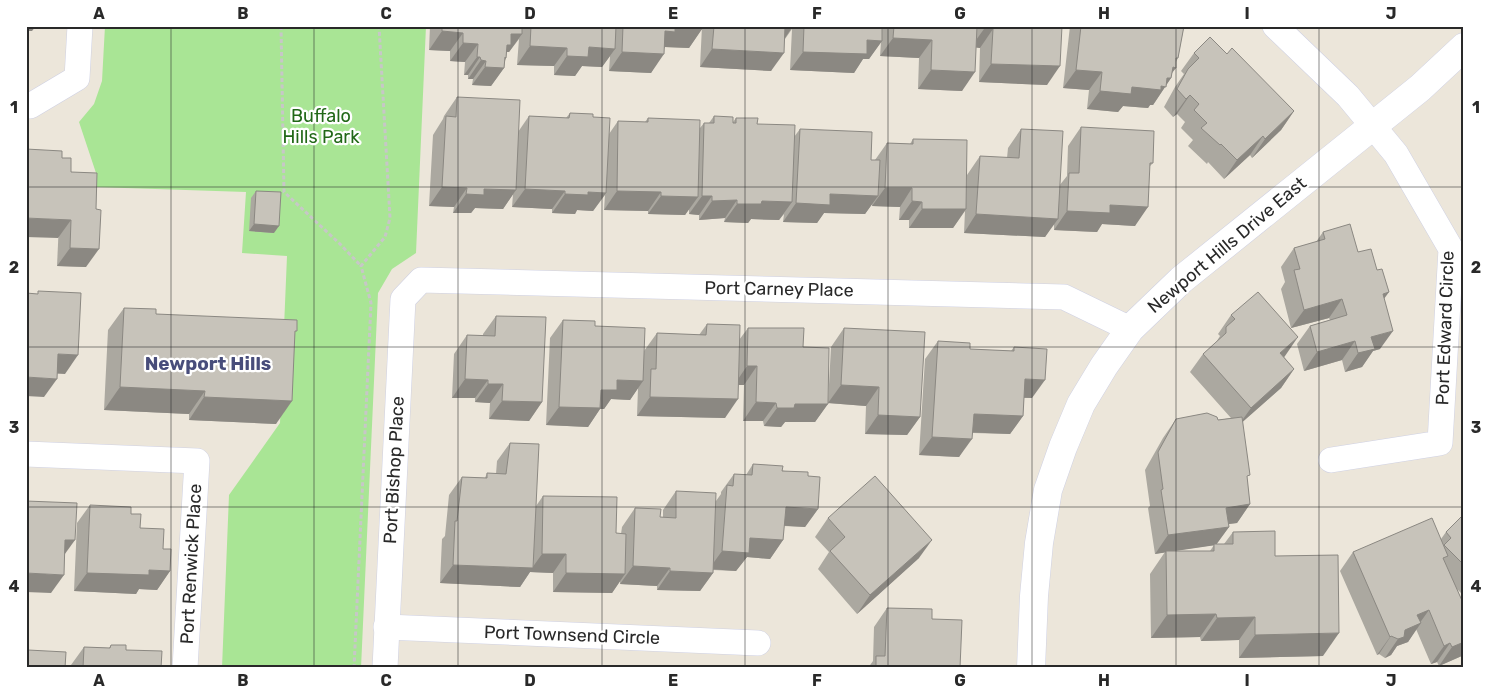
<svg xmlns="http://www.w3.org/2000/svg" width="1490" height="694" font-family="Rubik,sans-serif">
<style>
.green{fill:#a9e595}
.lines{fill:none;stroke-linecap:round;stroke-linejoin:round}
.minor-casing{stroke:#cfd1e3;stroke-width:26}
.tertiary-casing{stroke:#cfd1e3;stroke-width:29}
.path{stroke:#c7c7c7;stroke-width:3;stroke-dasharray:4 2.5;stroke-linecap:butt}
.minor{stroke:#fff;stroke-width:25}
.tertiary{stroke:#fff;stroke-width:28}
.wall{fill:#aba8a0;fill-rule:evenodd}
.shaded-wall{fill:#8b8882}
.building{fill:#c7c3ba;stroke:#8b8882}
.grid{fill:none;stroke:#292929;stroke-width:1;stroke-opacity:0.55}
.labels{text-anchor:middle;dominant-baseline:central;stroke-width:4.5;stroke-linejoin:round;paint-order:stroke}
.park-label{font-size:18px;fill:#216817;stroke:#fff}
.street-label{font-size:18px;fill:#292929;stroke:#fff}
.neighbourhood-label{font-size:19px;font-weight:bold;fill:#484d7b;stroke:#fff}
.neatline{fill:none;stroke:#292929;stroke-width:2}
.grid-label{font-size:16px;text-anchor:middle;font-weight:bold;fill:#292929}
</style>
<rect width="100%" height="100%" fill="#ece6da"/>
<!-- green -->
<path class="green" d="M105,26H426L416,253L392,269L378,293L361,668H222L229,495L280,423L287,256L242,253L246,192L95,187L96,173L79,122L94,104L102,81Z"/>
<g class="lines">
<defs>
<g id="minor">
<path d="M1275,26L1348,96L1396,154L1451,249L1440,443L1331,460"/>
<path d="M26,106H30L77,78L80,26"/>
<path d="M26,454L197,461L185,668"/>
<path d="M386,627L758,643"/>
<path d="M385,668L403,299L421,280L1064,297L1130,329"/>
</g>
<path id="tertiary" d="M1031,668L1034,596L1039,543L1048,490L1063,447L1081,404L1104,366L1130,329L1181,280L1420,88L1464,47"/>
</defs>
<!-- minor casing -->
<use href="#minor" class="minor-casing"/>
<!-- tertiary casing -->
<use href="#tertiary" class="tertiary-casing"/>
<!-- path -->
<g class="path">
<path d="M281,26L284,192L340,244L361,266"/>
<path d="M354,668L371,303L361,266L385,237L390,218L379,26"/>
</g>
<!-- minor -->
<use href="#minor" class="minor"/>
<!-- tertiary -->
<use href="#tertiary" class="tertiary"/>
</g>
<!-- wall -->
<g class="wall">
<path d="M430,26H702V29L689,48L665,47L651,73L609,71L610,56L602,67L582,66L575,76L554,75V66L517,65L519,39L509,52H507L506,58L505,61L504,68L491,86L472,85L473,79H468V75H464L465,62L450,61V51L429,50Z"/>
<path d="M702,26H1062L1047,85L979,82L980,48L976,47L962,91L918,89L919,58L880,56L881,42L869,59H863L854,73L790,70L792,29L785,39L771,71L700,67Z"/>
<path d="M1070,26H1184L1178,58L1176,62L1172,72L1171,78L1153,105H1150L1148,108L1123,106L1118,112L1087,109L1089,90L1063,88Z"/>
<path d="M1194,53L1227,54L1294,111L1281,130L1252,158L1250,155L1224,179L1208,162L1207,164L1188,146L1193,140L1181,128L1185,122L1177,114L1173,117L1164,107L1175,87L1184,74L1181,71Z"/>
<path d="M457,97L518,132L529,116L566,118L570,113L593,117L609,134L618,121L645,122L648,118L700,128L704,123H709L714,116L733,122L736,118L757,124L794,137L800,129L871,160H875L887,143L910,144L913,139L966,190L967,175L980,156L1007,158L1008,148L1021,129L1059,186L1067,176L1068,146L1081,127L1153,163L1150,166L1135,226L1102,224L1097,232L1054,230V223L1045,237L964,233L965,211L953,228H909V220H899L900,207L872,206V204L865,214L824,213L817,223L783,222L784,214L779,220L751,219L748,223L724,222L725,218L699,220V215L689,214V209L685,215L648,214V211L604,210L605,195L593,211L577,210L575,214L552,213V209L512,207L513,194L503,209L475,208L471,213H453L454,207L429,206L433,135L443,119L444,116Z"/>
<path d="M62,158L96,209L86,267L57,266Z"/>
<path d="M256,191L274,233L249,231L251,198Z"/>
<path d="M1323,232L1358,252L1384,298L1380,349L1373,351L1362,367L1345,372L1342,360L1304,371L1297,344L1310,326L1330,320L1329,318L1291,328L1281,289L1285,282L1281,267L1294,248L1316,242Z"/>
<path d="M124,308L156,314L295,334L276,424L189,420V414L104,410L108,330Z"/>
<path d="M1231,315L1285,356L1284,357L1294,369L1281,388L1242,422L1247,479L1250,504L1237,523L1228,524L1229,527L1216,544H1224L1233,532L1275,556L1323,656L1239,658V640L1201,641L1200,637L1151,638L1150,574L1165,552L1155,554L1148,508L1150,506L1145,470L1163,438L1176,419L1218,420L1231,418L1190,372L1203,354L1215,344L1220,336L1218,334ZM1214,545L1210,551H1172Z"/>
<path d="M496,316L542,402L529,421L489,419L490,403L475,402V398H452L454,354L467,335L483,336V334Z"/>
<path d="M563,320L595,326L644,351L657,333L699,335L707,324L739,340L748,328L803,347L828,403L831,347L844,328L920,417L907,435L865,434L866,406L828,403L815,422H785L781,427L764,426L763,421H743L744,385H738L725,418L637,416L638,388L630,400L611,399L604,409H600L588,427L546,425L550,338Z"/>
<path d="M938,341L970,349L1011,351L1014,347L1032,398H1024L1023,416L1010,434L973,433L959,457L919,455L925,359Z"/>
<path d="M510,443L536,506L543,496L616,533L621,534L622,527L635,508L660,517H663V510L676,491L716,501L721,494V492L734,474L746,475L753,464L808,476L818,509L805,527L784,526L783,540L770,559L747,557L736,571L713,570V573L700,591L657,590V586L620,584V581L612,593L553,592V573L530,572L520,587L440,583L442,539L445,536L449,495L462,477L485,478L487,473L496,474L497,461Z"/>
<path d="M90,505L131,514L140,528L163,549L170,571L157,590L139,589L136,594L74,591L77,523Z"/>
<path d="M1464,514V596L1457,589L1464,605V655L1439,666L1437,662L1431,664L1416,629L1408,642L1397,646L1391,655L1385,658L1379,654L1377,655L1340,571L1353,552L1441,539L1446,532Z"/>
<path d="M828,518L919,558L857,614L818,569L829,552L815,537Z"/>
<path d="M887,608L932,619L960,668H868L873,661L874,627Z"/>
<path d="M111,645L126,650L161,668H71V665L84,647L109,648Z"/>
</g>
<!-- shaded-wall -->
<g class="shaded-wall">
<path d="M26,26H36L32,31H26Z"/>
<path d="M783,26H793L783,41Z"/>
<path d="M675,28L702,29L689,48L665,47L662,51L665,31Z"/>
<path d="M984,29H993L980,48L971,47Z"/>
<path d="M442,31L463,33L450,51L429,50Z"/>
<path d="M511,34H522L509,52H506L494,63Z"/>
<path d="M893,38L932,40L919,58L880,56Z"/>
<path d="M867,40L882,41L869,59H863L854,73L790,70L803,52Z"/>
<path d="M463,43L478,44L465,62L450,61Z"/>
<path d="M530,46L567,48L554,66L517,65Z"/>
<path d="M589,47L615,49L602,67L582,66L575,76L554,75L567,56Z"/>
<path d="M712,49L784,53L771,71L700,67Z"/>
<path d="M622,52L664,54L651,73L609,71Z"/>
<path d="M477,57H480L468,75H464Z"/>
<path d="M505,57L506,58L500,68H504L491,86L472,85L485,67Z"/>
<path d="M481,60L486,61L473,79H468Z"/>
<path d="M991,64L1060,66L1047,85L979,82Z"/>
<path d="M1173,67L1176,68L1168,78H1171L1153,105H1150L1148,108L1123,106L1118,112L1087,109L1100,91L1132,87Z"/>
<path d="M931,70L975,72L962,91L918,89Z"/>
<path d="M1076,70L1102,72L1089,90L1063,88Z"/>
<path d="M1190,95L1177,114L1173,117L1186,99Z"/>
<path d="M1294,111L1281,130L1252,158L1265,139Z"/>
<path d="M1263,136L1250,155L1224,179L1237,160Z"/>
<path d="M442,187L467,188L454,207L429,206Z"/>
<path d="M885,188H912L900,207L872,206Z"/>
<path d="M484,189L516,190L503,209L475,208L471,213H453L466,194Z"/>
<path d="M525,189L565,191L552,209L512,207Z"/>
<path d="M617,191L661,192L648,211L604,210Z"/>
<path d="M588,192L606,193L593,211L577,210L575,214L552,213L565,194Z"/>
<path d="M830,194L878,196L865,214L824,213L817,223L783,222L796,203Z"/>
<path d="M661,196L698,197L685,215L648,214Z"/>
<path d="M702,196H712L699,215L689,214Z"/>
<path d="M737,200L725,218L699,220L712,201Z"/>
<path d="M762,201L792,202L779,220L751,219L748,223L724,222L737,204Z"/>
<path d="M912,201L922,202L909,220H899Z"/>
<path d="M1110,205L1148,207L1135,226L1102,224L1097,232L1054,230L1067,211Z"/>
<path d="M922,209H966L953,228H909Z"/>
<path d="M976,214L1058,219L1045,237L964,233Z"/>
<path d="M26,218L71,220L58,238L26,237Z"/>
<path d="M254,224L279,226L274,233L249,231Z"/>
<path d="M70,248L99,249L86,267L57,266Z"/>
<path d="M1389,292L1376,310L1383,294Z"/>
<path d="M1342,299L1329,318L1291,328L1304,310Z"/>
<path d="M1393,331L1380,349L1373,351L1362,367L1345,372L1358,353L1371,337Z"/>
<path d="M1298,337L1285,356L1268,372L1280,353Z"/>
<path d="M1355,341L1342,360L1304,371L1317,352Z"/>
<path d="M58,354L78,355L65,374L45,373Z"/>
<path d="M747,366H757L744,385H734Z"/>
<path d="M1294,369L1281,388L1238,426L1251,408Z"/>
<path d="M26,377L57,379L44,397L26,396Z"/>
<path d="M465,379L488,380L475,398H452Z"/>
<path d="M1025,379L1045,380L1032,398L1012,397Z"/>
<path d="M617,380L643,381L630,400L611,399L604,409H600L588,427L546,425L559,407L601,390Z"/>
<path d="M488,384H503L490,403L475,402Z"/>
<path d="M841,385L879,387L866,406L828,403Z"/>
<path d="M120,387L205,391L189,414L104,410Z"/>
<path d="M204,397L292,401L276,424L189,420Z"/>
<path d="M650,397L738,399L725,418L637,416Z"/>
<path d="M502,401L542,402L529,421L489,419Z"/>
<path d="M756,402L776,403L763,421H743Z"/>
<path d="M795,404H828L815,422H785L781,427L764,426L777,408Z"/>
<path d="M974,414L1023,416L1010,434L961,432Z"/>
<path d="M878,415L920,417L907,435L865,434Z"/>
<path d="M932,437L972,439L959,457L919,455Z"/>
<path d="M1250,504L1237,523L1213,526L1226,508Z"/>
<path d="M786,507L818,509L805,527L773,525Z"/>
<path d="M1229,527L1216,545L1155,554L1168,535Z"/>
<path d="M750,538L783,540L770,559L747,557L736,571L709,569L722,551Z"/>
<path d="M65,540H75L62,558Z"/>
<path d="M932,540L919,558L857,614L870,595Z"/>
<path d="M542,554H566L553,573L530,572L520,587L440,583L453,565L532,568Z"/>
<path d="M633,566L670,568L657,586L620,584Z"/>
<path d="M149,570L170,571L157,590L139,589L136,594L74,591L87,573Z"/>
<path d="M670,571L713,573L700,591L657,590Z"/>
<path d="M26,573L64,575L51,593L26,592Z"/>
<path d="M566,573L625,574L612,593L553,592Z"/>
<path d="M1429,610L1419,624L1421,623L1408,642L1397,646L1391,655L1385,658L1398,639L1417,615Z"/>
<path d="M1216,614L1200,637L1151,638L1167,615Z"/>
<path d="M1255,617L1239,640L1201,641L1217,618Z"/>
<path d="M1339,633L1323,656L1239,658L1255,635Z"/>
<path d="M1391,636L1379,654L1377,655L1390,637Z"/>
<path d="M1464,642V655L1439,666L1452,647Z"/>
<path d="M1450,643L1437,662L1431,664L1444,646Z"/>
</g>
<!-- building -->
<g class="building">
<path d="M442,26H522V34H511V45H507L506,58L505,57L504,68L485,67L486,61L481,60L480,57H477L478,44L463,43V33L442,31Z"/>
<path d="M531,26H616L615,49L589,47L588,57L567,56V48L530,46Z"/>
<path d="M623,26H702V29L675,28V32L665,31L664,54L622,52Z"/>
<path d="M714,26H785L784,53L712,49Z"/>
<path d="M804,26H882V41L867,40V54L803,52Z"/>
<path d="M894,26H977L975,72L931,70L932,40L893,38Z"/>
<path d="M984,26H1062L1060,66L991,64L993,29H984Z"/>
<path d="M1081,26H1184L1178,58H1176V68L1173,67L1171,78H1167L1166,87L1161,86V90L1132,87L1131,94L1100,91L1102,72L1076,70Z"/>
<path d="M1210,37L1227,54L1232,48L1294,111L1265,139L1263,136L1237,160L1221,144L1220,145L1201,128L1207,123L1194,110L1199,104L1190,95L1186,99L1177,89L1188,69L1199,58L1194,53Z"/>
<path d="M457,97L520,100L516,190L484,189V195L466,194L467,188L442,187L446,116L456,117Z"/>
<path d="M570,113L593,114V117L610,118L606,193L588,192V195L565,194V191L525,189L529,116L569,118Z"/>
<path d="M714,116L733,117V123H736V118H758L757,124L795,125L792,202L762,201L761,204H737V200L712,201V196H702L704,123H714Z"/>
<path d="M648,118L700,120L698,197L661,196V192L617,191L618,121L648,122Z"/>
<path d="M1081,127L1154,131L1153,163H1150L1148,207L1110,205V213L1067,211L1069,173H1079Z"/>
<path d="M800,129L872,132L871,160H880L878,196L830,194V205L796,203Z"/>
<path d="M1021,129L1063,131L1058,219L976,214L980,156L1019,158Z"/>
<path d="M913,139L967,140L966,209H922V202L912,201V188H885L887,143L913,144Z"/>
<path d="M26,149L62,151V158H71V172L97,173L96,209L101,210L99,249L70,248L71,220L26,218Z"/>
<path d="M256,191L281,192L279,226L254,224Z"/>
<path d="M1350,224L1358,252L1371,249L1377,270L1382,269L1389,292L1383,294L1393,331L1371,337L1375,349L1358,353L1355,341L1317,352L1310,326L1347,315L1342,299L1304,310L1294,270L1300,269L1294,248L1325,239L1323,232Z"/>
<path d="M38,291L81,293L78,355L58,354L57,379L26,377V293L38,294Z"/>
<path d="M1258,292L1298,337L1280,353L1294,369L1251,408L1203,354L1226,333V327L1235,319L1231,315Z"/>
<path d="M124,308L156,309V314L297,320V331H295L292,401L204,397L205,391L120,387Z"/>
<path d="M496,316L546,317L542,402L502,401L503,384H488V380L465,379L467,335L495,336Z"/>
<path d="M563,320L595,321V326L645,328L643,381L617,380V390H601L600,408L559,407Z"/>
<path d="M707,324L740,325L738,399L650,397L651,369H656L657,333L706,335Z"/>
<path d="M748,328H804L803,347L829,348L828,404H795L794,408H777L776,403L756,402L757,366H747Z"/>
<path d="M844,328L925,332L920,417L878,415L879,387L841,385Z"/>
<path d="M938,341L970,343V349L1014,351V347L1047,349L1045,380L1025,379L1023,416L974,414L972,439L932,437Z"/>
<path d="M1207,413L1217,417L1218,420L1242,417L1250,475L1247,476L1250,504L1226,508L1229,527L1168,535L1161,490L1163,489L1158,452L1176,419Z"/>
<path d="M510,443L539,444L533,568L453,565L455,521H457L462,477L487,478V473L506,474Z"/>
<path d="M753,464L783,466L782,471L808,472V476L820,477L818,509L786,507L783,540L750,538L749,553L722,551L727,485L733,486L734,474L752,475Z"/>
<path d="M875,476L932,540L870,595L830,551L845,537L828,518Z"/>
<path d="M676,491L716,493L713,573L670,571V568L633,566L635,508L661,509L660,517L676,518Z"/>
<path d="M543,496L617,497L616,533L626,534L625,574L566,573V554H542Z"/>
<path d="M26,501L77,503L75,540H65L64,575L26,573Z"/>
<path d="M90,505L131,507V514H141L140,528L164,529L163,549H171L170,571L149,570V575L87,573Z"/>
<path d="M1464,514V565L1444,545L1451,538L1446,532Z"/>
<path d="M1432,518L1448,556L1443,558L1464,605V642L1452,647L1450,643L1444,646L1429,610L1417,615L1421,623L1405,630L1404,637L1398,639L1391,636L1390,637L1353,552Z"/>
<path d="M1275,531V556L1338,555L1339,633L1255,635V617L1217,618L1216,614L1167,615L1166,551H1214V544H1233V532Z"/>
<path d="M887,608L932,609V619L962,620L960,668H876V656H885Z"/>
<path d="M111,645H126V650L162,651L161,668H83L84,647L110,648Z"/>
<path d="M26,646H28V650L66,652L65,668H26Z"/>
</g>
<!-- grid -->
<path class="grid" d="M171,26V668M314,26V668M458,26V668M602,26V668M745,26V668M888,26V668M1032,26V668M1176,26V668M1319,26V668M26,187H1464M26,347H1464M26,507H1464"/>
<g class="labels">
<!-- park labels -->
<g class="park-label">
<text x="321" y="116">Buffalo<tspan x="321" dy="21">Hills Park</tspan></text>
</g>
<!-- street labels -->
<g class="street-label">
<text transform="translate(1227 245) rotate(-40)">Newport Hills Drive East</text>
<text transform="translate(779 289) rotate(1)">Port Carney Place</text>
<text transform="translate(1445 328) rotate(-88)">Port Edward Circle</text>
<text transform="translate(394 470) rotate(-87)">Port Bishop Place</text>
<text transform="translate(191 564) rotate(-87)">Port Renwick Place</text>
<text transform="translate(572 635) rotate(2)">Port Townsend Circle</text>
</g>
<!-- neighbourhood labels -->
<g class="neighbourhood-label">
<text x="208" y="363">Newport Hills</text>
</g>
</g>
<!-- border -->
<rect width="1490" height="694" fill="none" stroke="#ffffff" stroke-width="55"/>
<rect x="28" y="28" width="1434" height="638" class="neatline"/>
<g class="grid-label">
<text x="99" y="19">A</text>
<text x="243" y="19">B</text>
<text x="386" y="19">C</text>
<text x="530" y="19">D</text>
<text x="673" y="19">E</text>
<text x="817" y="19">F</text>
<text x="960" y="19">G</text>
<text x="1104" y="19">H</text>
<text x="1247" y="19">I</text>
<text x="1391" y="19">J</text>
<text x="14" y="113">1</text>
<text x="1476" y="113">1</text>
<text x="14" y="273">2</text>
<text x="1476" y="273">2</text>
<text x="14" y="433">3</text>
<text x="1476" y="433">3</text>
<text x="14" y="592">4</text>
<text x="1476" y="592">4</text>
<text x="99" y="686">A</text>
<text x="243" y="686">B</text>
<text x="386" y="686">C</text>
<text x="530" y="686">D</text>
<text x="673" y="686">E</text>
<text x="817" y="686">F</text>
<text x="960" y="686">G</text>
<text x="1104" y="686">H</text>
<text x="1247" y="686">I</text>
<text x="1391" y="686">J</text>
</g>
</svg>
